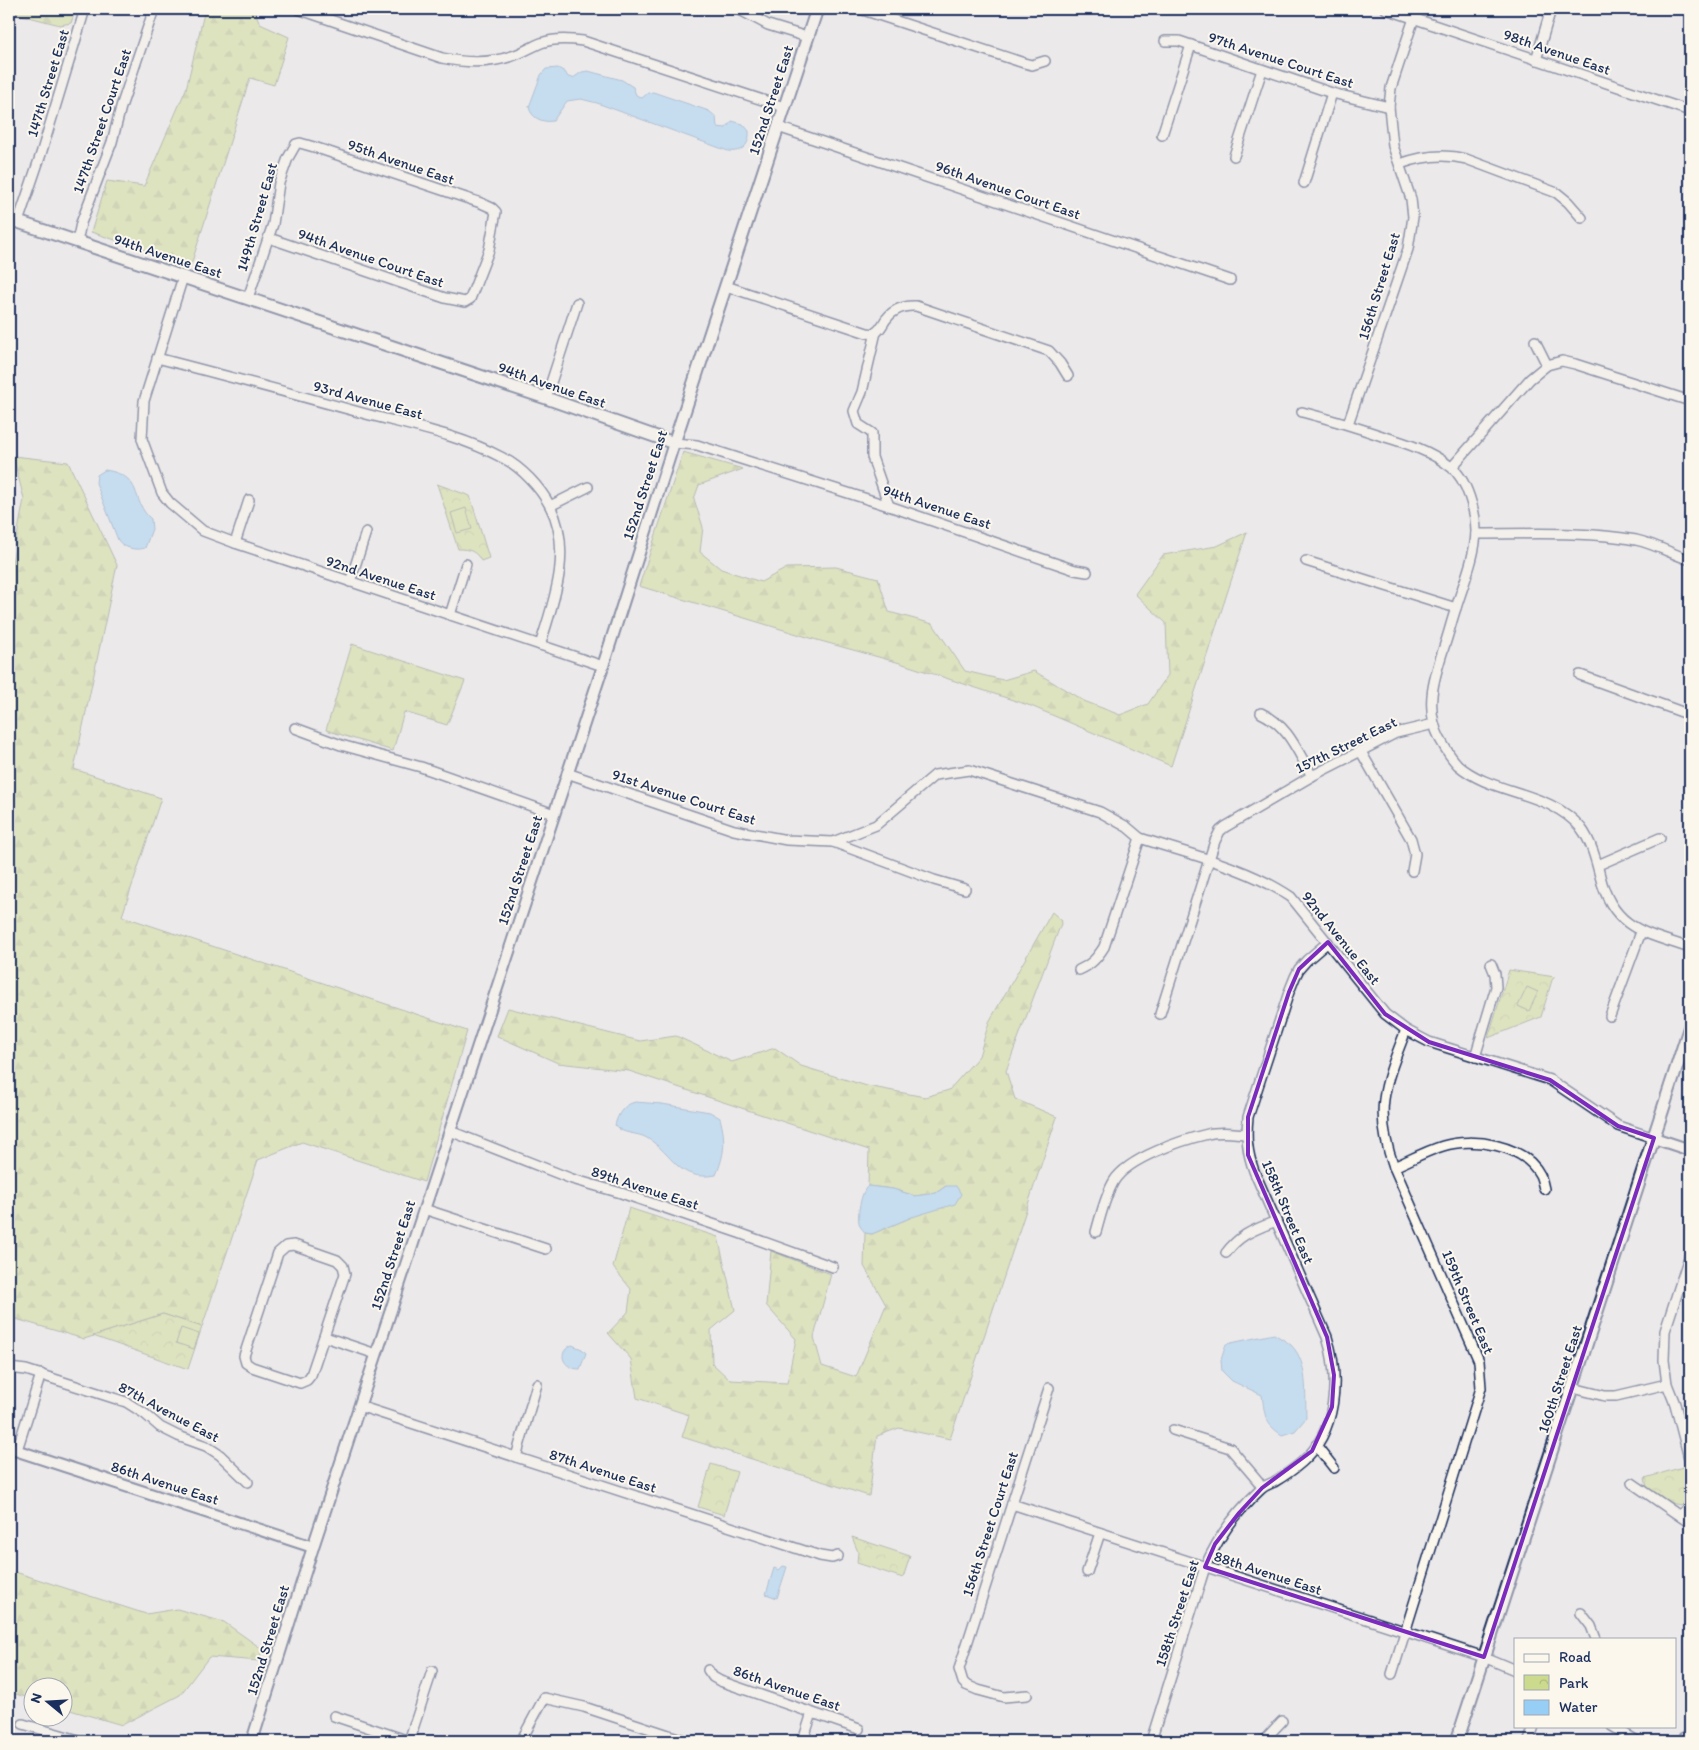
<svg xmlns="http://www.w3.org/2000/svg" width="1699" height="1750" font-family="Itim,sans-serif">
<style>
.forest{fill:url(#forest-firs);stroke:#738476}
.park{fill:url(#park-crowns);stroke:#738476}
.pitch{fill:#cbda8d;stroke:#738476}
.water{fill:#97cef6;stroke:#658eb9}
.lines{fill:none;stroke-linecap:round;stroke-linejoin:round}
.minor-casing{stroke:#1b2f5e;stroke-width:12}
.tertiary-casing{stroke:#1b2f5e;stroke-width:14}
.secondary-casing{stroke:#1b2f5e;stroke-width:15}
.minor{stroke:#fbf7ec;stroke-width:9}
.tertiary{stroke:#fbf7ec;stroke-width:10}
.secondary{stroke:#fbf7ec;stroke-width:11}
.marked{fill:none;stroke:#7b2cbf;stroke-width:4;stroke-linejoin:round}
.labels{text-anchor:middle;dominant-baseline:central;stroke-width:4;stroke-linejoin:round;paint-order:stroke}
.street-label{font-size:15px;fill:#1b2f5e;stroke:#fbf7ec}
</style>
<defs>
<pattern id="forest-firs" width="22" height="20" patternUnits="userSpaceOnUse" patternTransform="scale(1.25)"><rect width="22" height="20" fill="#cbda8d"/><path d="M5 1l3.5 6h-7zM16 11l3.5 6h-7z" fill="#aebb7c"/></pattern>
<pattern id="park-crowns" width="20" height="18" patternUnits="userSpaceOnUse" patternTransform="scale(1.25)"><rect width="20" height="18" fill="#cbda8d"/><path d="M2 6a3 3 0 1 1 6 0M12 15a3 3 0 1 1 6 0" fill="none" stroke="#aebb7c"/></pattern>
</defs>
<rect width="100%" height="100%" fill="#ece9ea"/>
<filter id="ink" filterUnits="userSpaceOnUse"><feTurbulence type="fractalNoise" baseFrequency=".02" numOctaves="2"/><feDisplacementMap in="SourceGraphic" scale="10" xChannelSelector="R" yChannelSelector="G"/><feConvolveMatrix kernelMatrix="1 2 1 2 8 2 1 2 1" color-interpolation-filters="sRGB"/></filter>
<g filter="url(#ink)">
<!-- forest -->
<g class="forest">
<path d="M9,9H76L71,23L60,25L9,12Z"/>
<path d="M205,9H254L260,24L289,37L274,85L250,78L191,265L91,232L107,181L144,186L186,89Z"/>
<path d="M683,452L743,469L699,485L694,499L703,527L700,552L721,569L761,582L787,568L836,567L878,578L889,612L933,624L965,671L1003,680L1034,671L1084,701L1120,715L1148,704L1168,675L1166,623L1135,594L1163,555L1217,546L1247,532L1171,766L1031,706L900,663L817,640L639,586Z"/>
<path d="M13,456L68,462L117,565L74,769L161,798L122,916L467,1031L424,1182L302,1142L258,1160L202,1327L163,1314L84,1339L9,1317V579L24,499Z"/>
<path d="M352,644L465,681L447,725L404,712L393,751L326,730Z"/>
<path d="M1052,912L1062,921L1006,1071L1015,1099L1057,1117L950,1439L899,1428L877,1436L869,1496L682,1437L689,1415L637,1398L631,1359L608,1333L628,1312L631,1289L613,1267L629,1208L718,1237L735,1310L711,1330L712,1363L730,1380L787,1383L796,1339L766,1305L771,1251L831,1274L814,1337L822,1366L856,1377L886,1305L864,1266L865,1233L872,1234L912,1217L946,1186L936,1193L915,1196L893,1189L868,1186L869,1150L629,1071L558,1063L497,1036L508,1008L640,1041L676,1036L732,1062L775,1048L801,1066L867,1086L925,1097L949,1090L979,1056L989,1022Z"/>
<path d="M9,1570L146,1614L177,1609L224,1622L262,1649L259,1661L209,1657L180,1695L122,1725L63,1708L62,1688H32V1699L9,1692Z"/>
</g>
<!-- park -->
<g class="park">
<path d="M437,484L470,496L489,558L481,561C476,551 469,549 458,549Z"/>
<path d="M1509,970L1555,977L1552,980L1541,1017L1488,1038Z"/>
<path d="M163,1314L202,1327L188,1369L93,1336Z"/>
<path d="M711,1464L737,1472L724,1515L698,1507Z"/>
<path d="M1683,1467C1687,1481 1692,1494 1680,1505L1671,1503L1647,1487L1645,1478Z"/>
<path d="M852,1537L910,1556L903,1578L857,1563L858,1552Z"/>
</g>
<!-- pitch -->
<g class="pitch">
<path d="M466,508L472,529L457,533L451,513Z"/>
<path d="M1527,987L1538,992L1529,1011L1518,1006Z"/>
<path d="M181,1328L199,1334L194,1349L176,1343Z"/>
</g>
<!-- water -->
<g class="water">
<path d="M558,68L565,72L568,77L573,78L582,72L588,71L622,80L633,87L636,95L642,98L648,93L653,92L709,111L716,117L717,127L726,128L732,121L743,124L749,131C750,145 742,153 728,151L597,103L581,99L567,101L553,121C543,123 531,118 529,107L541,75L546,69Z"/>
<path d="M105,470C145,476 130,501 151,519L152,529L145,548C136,551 123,548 118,540L96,483L97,475Z"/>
<path d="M635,1102L662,1104L710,1112L720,1118C726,1140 725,1154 716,1175C677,1182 674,1154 647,1138C637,1132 622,1135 615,1125C618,1114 623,1105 635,1102Z"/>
<path d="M868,1186L893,1189L915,1196L936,1193L946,1186H956L961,1194L955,1204L912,1217L872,1234L865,1233C864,1231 861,1228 860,1226C856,1218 861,1191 868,1186Z"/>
<path d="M1274,1334C1279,1337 1286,1341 1291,1345C1309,1363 1305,1395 1306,1418L1295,1431L1282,1435C1264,1423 1265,1416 1262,1395L1232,1381L1222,1371L1221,1360L1226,1344Z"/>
<path d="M572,1345L582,1349L586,1353L580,1369C563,1369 556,1352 572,1345Z"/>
<path d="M783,1566L787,1567L777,1598L766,1594L774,1568L779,1570Z"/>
</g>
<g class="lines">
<defs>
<g id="minor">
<path d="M298,9L442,58C466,63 489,64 512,56C522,53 531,47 541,43C554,38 569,39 583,41L784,107"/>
<path d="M738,9L768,25L807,37"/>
<path d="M860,9L1024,63L1032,65L1045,61"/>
<path d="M1386,9L1690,111"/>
<path d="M1165,41H1179L1332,93L1389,107"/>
<path d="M1536,60L1551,9"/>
<path d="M778,127L1230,280"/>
<path d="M1162,135L1191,45"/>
<path d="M1234,156L1262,70"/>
<path d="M1400,164C1422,156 1443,153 1466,159L1557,193L1568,202L1582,218"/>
<path d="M1304,183L1332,93"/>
<path d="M18,222L41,154L85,9"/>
<path d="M77,242L81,223L112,142L121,107L154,9"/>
<path d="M183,277L144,401L142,439L162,493L170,503L203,531L235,543L603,666"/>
<path d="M726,286L867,333C869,333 873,334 875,333C879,331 881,327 883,324C890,311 902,305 916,306L1049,351L1060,363L1068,376"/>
<path d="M248,298L273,224L279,183L288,158L296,144L300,143L314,147L481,203L492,208L496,212L489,250L470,299L465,302L445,298L269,238"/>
<path d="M876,332L862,392L854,411L858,424L872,433V457L889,506"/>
<path d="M1535,341L1547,365"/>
<path d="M157,358C227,376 297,395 366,414C412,426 460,435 503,458C521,467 540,487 550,506C573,550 554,601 540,645"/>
<path d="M546,398L577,303"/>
<path d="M1302,412C1329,419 1356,427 1382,436C1406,443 1431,451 1451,467C1467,479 1476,513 1476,532C1475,557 1464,582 1457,605C1452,619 1449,633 1444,647C1434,678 1424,708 1440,739C1445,748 1451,758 1458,765C1492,795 1549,790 1581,828C1591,841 1596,860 1600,876C1613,929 1645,933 1690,948"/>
<path d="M1348,424L1408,249L1413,217L1411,199L1393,146L1389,107L1391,88L1417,9"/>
<path d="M674,443L697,445L744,460L889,506L1075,570L1087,572"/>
<path d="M1452,467L1530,379L1547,365L1562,361L1575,364L1690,401"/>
<path d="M550,506L588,487"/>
<path d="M1476,534C1526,534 1588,531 1636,540C1655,544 1672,554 1690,560"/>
<path d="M235,543L249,500"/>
<path d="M1306,561L1456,608"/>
<path d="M350,582L366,532"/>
<path d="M450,615L466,564"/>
<path d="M1580,675L1690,715"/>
<path d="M1261,713C1289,726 1297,751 1312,776"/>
<path d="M295,728L341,745L421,767L554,814"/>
<path d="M1360,750L1411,839L1415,854L1412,871"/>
<path d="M567,773L734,830L787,840L833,842L934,880L965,889"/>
<path d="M833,842L876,825L935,775L969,770L1100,812L1127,827L1140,838C1191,855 1247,867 1291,897L1385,1014L1406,1030L1429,1042L1550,1080L1618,1126L1654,1138"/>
<path d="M1598,865L1660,838"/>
<path d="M1079,970C1091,965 1097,958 1104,947L1140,838"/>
<path d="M1160,1014L1215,841L1220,831L1225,827L1312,776L1396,733L1434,724"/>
<path d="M1610,1016L1641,932"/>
<path d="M1475,1057L1496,987L1495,974L1491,964"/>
<path d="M450,1131L572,1179L621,1193L739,1233L833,1267"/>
<path d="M1394,1167C1410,1160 1426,1151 1443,1146C1472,1137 1524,1144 1540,1175C1542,1179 1543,1185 1544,1189"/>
<path d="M424,1209L546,1249"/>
<path d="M1096,1232C1101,1215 1105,1196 1114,1181C1128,1158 1182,1140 1208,1134C1220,1131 1233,1133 1246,1134"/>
<path d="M294,1245L337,1260L343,1266L345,1274L311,1375L307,1380L300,1383L252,1367L246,1363L244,1356L278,1253L286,1246Z"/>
<path d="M1226,1253C1240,1234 1254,1230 1276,1221"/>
<path d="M1690,1254L1665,1331L1664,1360L1667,1384L1675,1404L1690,1462"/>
<path d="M325,1337L376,1354"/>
<path d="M9,1368L26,1370L126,1402L145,1414L160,1427L178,1436L206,1446L220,1455L248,1482"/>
<path d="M1573,1388L1605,1396H1616L1667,1384"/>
<path d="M359,1406L820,1556L832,1558L838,1556"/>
<path d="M1173,1430L1230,1448L1258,1481L1262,1488"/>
<path d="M1316,1445L1334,1468"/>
<path d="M17,1450L41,1374"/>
<path d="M516,1457L537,1384"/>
<path d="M1632,1483L1690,1523"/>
<path d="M1012,1504L1484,1657L1515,1670"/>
<path d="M1680,1516L1690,1504"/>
<path d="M1087,1572L1100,1533"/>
<path d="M1581,1613L1591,1626L1596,1639"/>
<path d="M708,1670L713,1677L720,1681L859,1729"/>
<path d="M1392,1674L1481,1388L1479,1361L1394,1167C1373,1110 1385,1084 1406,1030"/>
<path d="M1027,1695L1004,1697L978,1690L966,1685L963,1682L959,1669L1049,1388"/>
<path d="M334,1716L409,1741"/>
<path d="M23,1724L82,1741"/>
<path d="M1612,1726L1637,1741"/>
<path d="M409,1741L432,1671"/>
<path d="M521,1741L544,1698L584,1707L687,1741"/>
<path d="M803,1741L812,1713"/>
<path d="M1151,1741L1205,1567C1218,1537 1236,1512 1261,1489C1264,1486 1269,1484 1274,1482C1284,1476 1294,1469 1302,1462C1337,1432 1340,1378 1327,1337L1254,1171C1247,1152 1246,1137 1248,1117L1289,992L1295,977L1299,969L1307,960L1328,942"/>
<path d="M1265,1741L1266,1738L1282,1721"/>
<path d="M1529,1741L1534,1726"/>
<path d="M1680,1741L1690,1733"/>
</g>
<g id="tertiary">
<path d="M1654,1138L1690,1150"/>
<path d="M9,1448L313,1547"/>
<path d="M252,1741L313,1547L603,666L674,443"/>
</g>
<g id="secondary">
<path d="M9,219L546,398L674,443L817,9"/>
<path d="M1457,1741L1690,1026"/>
</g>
</defs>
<!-- minor casing -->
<use href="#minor" class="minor-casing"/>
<!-- tertiary casing -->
<use href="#tertiary" class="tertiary-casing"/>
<!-- secondary casing -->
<use href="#secondary" class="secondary-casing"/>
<!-- minor -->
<use href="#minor" class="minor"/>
<!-- tertiary -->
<use href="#tertiary" class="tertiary"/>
<!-- secondary -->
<use href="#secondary" class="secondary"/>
</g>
</g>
<!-- marked area -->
<path d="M0 0H1699V1750H0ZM1328,942L1385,1014L1429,1042L1550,1080L1618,1126L1654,1138L1484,1657L1205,1567L1215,1544L1239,1513L1262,1488L1312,1451L1332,1407L1334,1375L1327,1337L1248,1155V1117L1289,992L1299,969Z" fill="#ece9ea" fill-opacity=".55" fill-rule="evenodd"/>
<path class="marked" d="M1328,942L1385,1014L1429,1042L1550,1080L1618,1126L1654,1138L1484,1657L1205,1567L1215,1544L1239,1513L1262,1488L1312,1451L1332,1407L1334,1375L1327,1337L1248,1155V1117L1289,992L1299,969Z"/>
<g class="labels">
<!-- street labels -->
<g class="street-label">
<text transform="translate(1557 52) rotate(19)">98th Avenue East</text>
<text transform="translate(1281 60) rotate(18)">97th Avenue Court East</text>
<text transform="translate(48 83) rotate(-73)">147th Street East</text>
<text transform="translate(771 100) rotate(-72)">152nd Street East</text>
<text transform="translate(102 121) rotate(-71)">147th Street Court East</text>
<text transform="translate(401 162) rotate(19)">95th Avenue East</text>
<text transform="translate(1008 190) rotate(19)">96th Avenue Court East</text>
<text transform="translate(257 217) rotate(-74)">149th Street East</text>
<text transform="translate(168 256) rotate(18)">94th Avenue East</text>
<text transform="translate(371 258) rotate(19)">94th Avenue Court East</text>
<text transform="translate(1379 286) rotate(-73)">156th Street East</text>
<text transform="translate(552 385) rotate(19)">94th Avenue East</text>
<text transform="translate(368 400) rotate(15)">93rd Avenue East</text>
<text transform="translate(645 485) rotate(-72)">152nd Street East</text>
<text transform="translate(937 507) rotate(18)">94th Avenue East</text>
<text transform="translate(381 578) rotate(18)">92nd Avenue East</text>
<text transform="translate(1346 745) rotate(-26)">157th Street East</text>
<text transform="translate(684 797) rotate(18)">91st Avenue Court East</text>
<text transform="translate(520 870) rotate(-72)">152nd Street East</text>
<text transform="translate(1341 938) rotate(51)">92nd Avenue East</text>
<text transform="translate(645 1188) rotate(18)">89th Avenue East</text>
<text transform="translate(1288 1212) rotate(67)">158th Street East</text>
<text transform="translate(393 1255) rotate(-72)">152nd Street East</text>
<text transform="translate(1468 1302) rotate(67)">159th Street East</text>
<text transform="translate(1560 1379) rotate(-72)">160th Street East</text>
<text transform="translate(169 1412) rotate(28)">87th Avenue East</text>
<text transform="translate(603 1471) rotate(18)">87th Avenue East</text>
<text transform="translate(165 1483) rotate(18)">86th Avenue East</text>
<text transform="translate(990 1524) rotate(-72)">156th Street Court East</text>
<text transform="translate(1268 1573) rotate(18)">88th Avenue East</text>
<text transform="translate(1177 1613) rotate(-72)">158th Street East</text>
<text transform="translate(268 1640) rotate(-73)">152nd Street East</text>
<text transform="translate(787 1688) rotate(19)">86th Avenue East</text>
</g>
</g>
<!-- margin -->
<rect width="1699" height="1750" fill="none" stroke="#fbf7ec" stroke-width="30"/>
<rect x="15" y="15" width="1669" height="1720" fill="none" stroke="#1b2f5e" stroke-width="2" filter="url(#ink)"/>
<!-- legend -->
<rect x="1514" y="1638" width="162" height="90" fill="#fbf7ec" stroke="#a1a7b3"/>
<rect x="1524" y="1654" width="25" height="8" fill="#fbf7ec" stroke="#a1a7b3"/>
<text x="1559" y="1662" font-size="15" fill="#1b2f5e">Road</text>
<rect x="1524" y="1675" width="25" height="15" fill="url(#park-crowns)" stroke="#a1a7b3"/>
<text x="1559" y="1688" font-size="15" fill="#1b2f5e">Park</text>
<rect x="1524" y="1700" width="25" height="15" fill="#97cef6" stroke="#a1a7b3"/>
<text x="1559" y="1712" font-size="15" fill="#1b2f5e">Water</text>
<!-- north arrow -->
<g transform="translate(48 1702) rotate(288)"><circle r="24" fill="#fbf7ec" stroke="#a1a7b3"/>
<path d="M0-4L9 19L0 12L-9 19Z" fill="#1b2f5e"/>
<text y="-8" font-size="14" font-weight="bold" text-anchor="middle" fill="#1b2f5e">N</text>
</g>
</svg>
